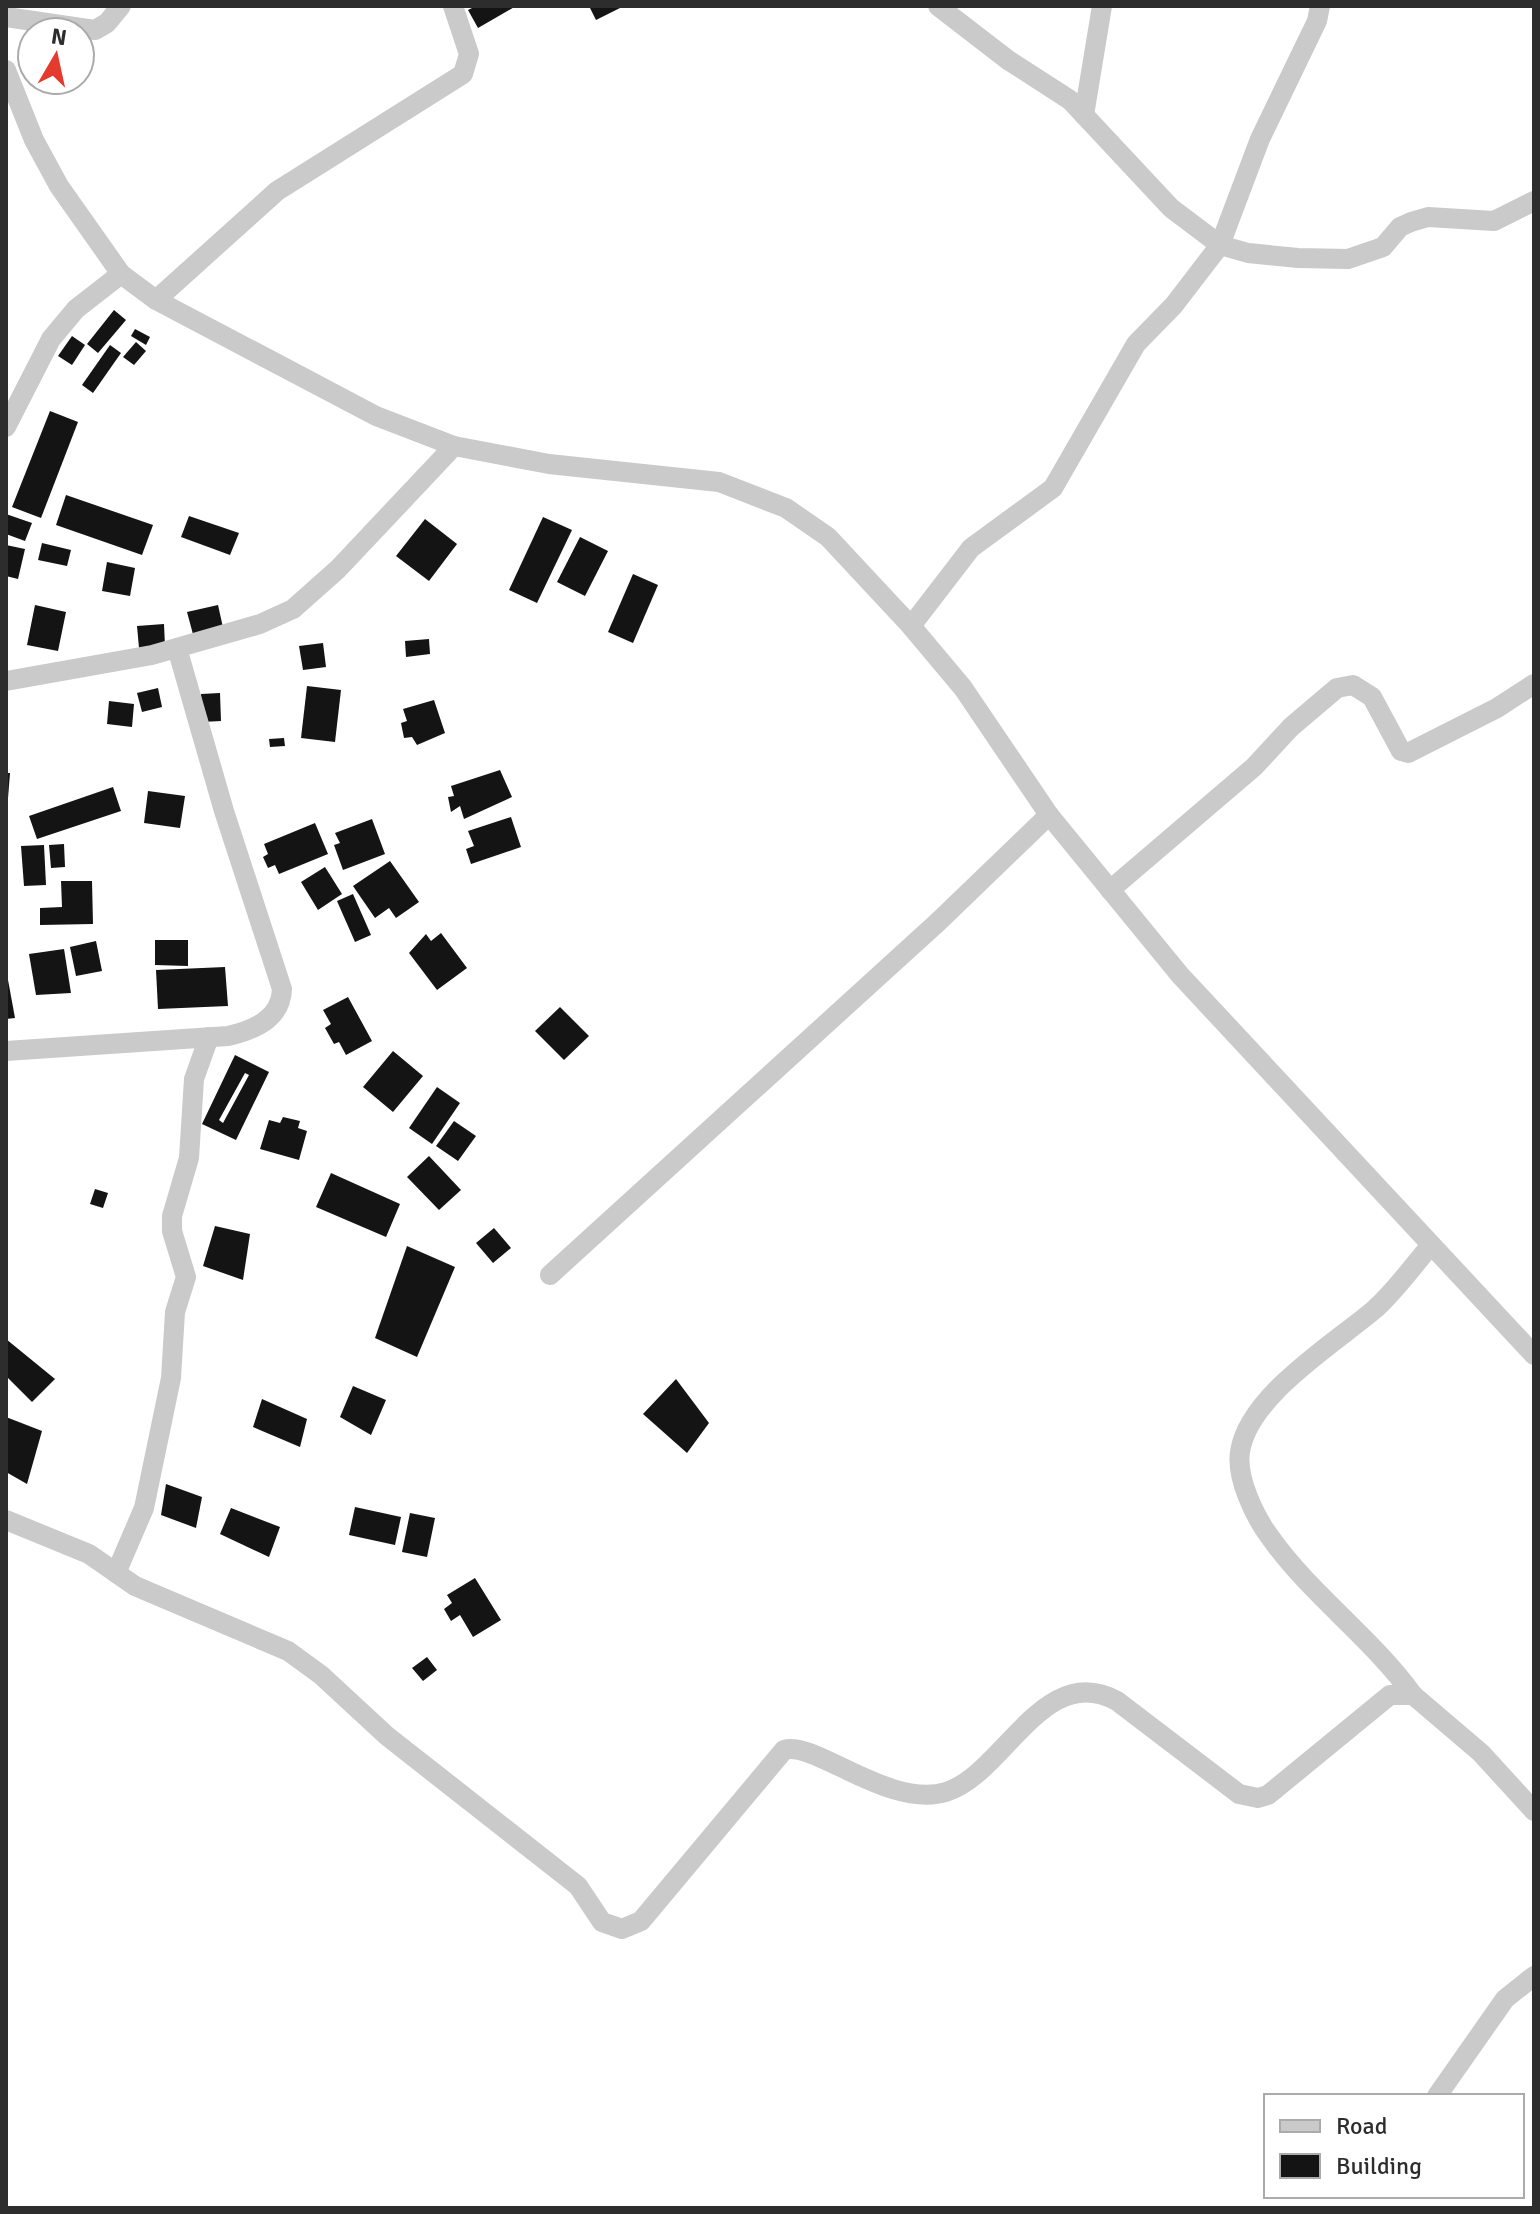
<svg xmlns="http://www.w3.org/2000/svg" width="1540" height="2214" font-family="Signika,sans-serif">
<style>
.building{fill:#141414;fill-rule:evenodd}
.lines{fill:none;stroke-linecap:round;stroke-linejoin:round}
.minor{stroke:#cacaca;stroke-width:20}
</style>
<rect width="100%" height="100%" fill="#fff"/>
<!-- building -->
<g class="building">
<path d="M476,6H516L478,28L468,10Z"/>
<path d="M589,6H624L596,20Z"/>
<path d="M114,310L126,320L98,353L87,344Z"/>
<path d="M135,329L150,337L146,345L131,336Z"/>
<path d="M72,336L85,345L72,365L58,356Z"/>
<path d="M136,342L146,351L134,365L123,357Z"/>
<path d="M110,345L121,353L93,393L82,385Z"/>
<path d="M50,411L78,422L41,518L12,507Z"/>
<path d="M66,495L153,525L142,555L56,525Z"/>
<path d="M6,514L32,523L25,541L6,534Z"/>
<path d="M189,516L239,533L230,555L181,537Z"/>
<path d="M543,517L572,530L537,603L509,590Z"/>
<path d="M425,519L457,544L429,581L396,556Z"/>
<path d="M580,537L608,551L585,596L557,582Z"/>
<path d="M42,543L71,550L67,566L38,560Z"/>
<path d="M6,545L25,549L18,579L6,576Z"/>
<path d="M107,562L135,568L130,596L102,591Z"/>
<path d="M633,574L658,585L633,643L608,632Z"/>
<path d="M35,605L66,612L58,651L27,645Z"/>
<path d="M218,605L224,632L194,638L187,612Z"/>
<path d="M164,624L165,646L139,648L137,626Z"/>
<path d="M429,639L430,654L406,657L405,641Z"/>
<path d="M323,643L326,667L303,670L299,646Z"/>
<path d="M307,686L341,690L335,742L301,738Z"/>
<path d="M158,688L162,707L142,712L137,693Z"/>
<path d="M220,693L221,721L202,722L201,694Z"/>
<path d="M434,700L445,733L417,745L412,737L404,738L401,723L407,721L403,709Z"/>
<path d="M109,701L134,704L132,727L107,724Z"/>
<path d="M284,738L285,746L270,747L269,739Z"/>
<path d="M500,770L512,797L464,819L460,806L451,812L448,797L454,796L451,786Z"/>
<path d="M6,773H10L8,798H6Z"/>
<path d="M113,787L121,811L37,839L29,816Z"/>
<path d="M148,791L185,796L180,828L144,823Z"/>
<path d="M511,817L521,847L471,864L466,849L474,846L468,831Z"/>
<path d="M372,819L385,854L343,870L334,845L340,843L335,833Z"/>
<path d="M315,823L328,854L279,874L275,865L268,868L263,857L268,854L264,844Z"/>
<path d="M64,844L65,867L51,868L49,845Z"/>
<path d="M44,845L46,885L24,886L21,846Z"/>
<path d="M390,861L419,902L396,918L389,908L375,918L353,886Z"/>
<path d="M325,867L342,894L318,910L301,882Z"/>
<path d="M61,881H92L93,924L40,925V908L62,907Z"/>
<path d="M353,894L371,935L355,942L337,901Z"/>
<path d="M441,933L467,968L437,990L409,953L426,934L431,941Z"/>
<path d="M155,940H188V966L155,965Z"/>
<path d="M96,941L102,971L76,976L70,947Z"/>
<path d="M64,949L71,993L36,995L29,954Z"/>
<path d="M225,967L228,1006L158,1009L156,970Z"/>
<path d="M6,969L15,1018L6,1019Z"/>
<path d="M348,997L372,1041L346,1055L339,1042L334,1044L325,1028L331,1024L323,1010Z"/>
<path d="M560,1007L589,1036L564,1060L535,1031Z"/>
<path d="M393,1051L423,1076L393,1112L363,1087Z"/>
<path d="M235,1055L269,1072L236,1140L202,1124ZM245,1073L249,1075L223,1123L219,1120Z"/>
<path d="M437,1087L460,1103L432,1144L409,1128Z"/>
<path d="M283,1117L300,1121L298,1128L307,1131L299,1160L260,1149L269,1120L280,1123Z"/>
<path d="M454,1121L476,1136L458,1161L436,1146Z"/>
<path d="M429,1156L461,1190L439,1210L407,1177Z"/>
<path d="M331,1173L400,1204L386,1237L316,1207Z"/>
<path d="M95,1189L108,1193L103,1208L90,1204Z"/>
<path d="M215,1226L250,1234L243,1280L203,1266Z"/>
<path d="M494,1228L511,1248L493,1263L476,1243Z"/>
<path d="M407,1246L455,1267L417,1357L375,1338Z"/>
<path d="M6,1339L55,1379L32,1402L6,1376Z"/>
<path d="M676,1379L709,1423L687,1453L643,1414Z"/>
<path d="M353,1386L386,1400L371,1435L340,1417Z"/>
<path d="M262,1399L307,1419L300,1447L253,1427Z"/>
<path d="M6,1417L42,1431L27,1484L6,1472Z"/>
<path d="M166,1484L202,1497L196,1528L161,1515Z"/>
<path d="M355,1507L401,1517L395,1545L349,1535Z"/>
<path d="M231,1508L280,1527L269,1557L220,1534Z"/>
<path d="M410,1513L435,1518L427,1557L402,1552Z"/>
<path d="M475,1578L501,1620L473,1637L460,1615L451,1621L444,1609L452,1603L447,1595Z"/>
<path d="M427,1657L437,1670L423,1681L412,1668Z"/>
</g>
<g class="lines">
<!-- minor -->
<g class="minor">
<path d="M938,6L1008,60L1070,100L1171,208L1220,245L1248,253L1298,258L1348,259L1383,247L1400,227L1411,222L1428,217L1494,221L1534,201"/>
<path d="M6,17L95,30L107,23L121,6"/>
<path d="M6,70L34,140L59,186L121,274L156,300L376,416L454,446L549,464L719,482L786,508L828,537L911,626L963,688L1049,815L1180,975L1534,1355"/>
<path d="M1084,115L1102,6"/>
<path d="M156,300L277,191L463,74L469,54L453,6"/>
<path d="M6,427L51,339L76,309L121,274"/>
<path d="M911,626L971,548L1053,488L1136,344L1174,305L1220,245L1260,139L1317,21L1320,6"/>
<path d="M6,681L152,655L260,624L293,609L338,569L454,446"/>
<path d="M1110,890L1254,767L1291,727L1337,688L1353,685L1372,697L1401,751L1408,753L1497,708L1534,684"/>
<path d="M6,1051L228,1036C254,1030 281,1019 282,989L224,811L177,648"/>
<path d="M550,1275L938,922L1049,815"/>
<path d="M6,1520L89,1554L135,1586L288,1651L321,1675L387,1736L578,1886L602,1922L622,1929L641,1921L784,1750C814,1740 888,1809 946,1792C1004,1774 1044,1660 1117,1701L1239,1794L1258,1798L1268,1795L1390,1695H1413L1481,1753L1534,1811"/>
<path d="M116,1573L144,1508L171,1378L175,1312L186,1277L172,1231V1216L189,1158L194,1079L209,1037"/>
<path d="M1413,1695C1371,1637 1311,1595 1270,1537C1255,1517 1236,1478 1240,1452C1248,1396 1334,1344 1375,1309C1396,1290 1413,1266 1431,1245"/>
<path d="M1437,2096L1505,1999L1534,1976"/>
</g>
</g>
<!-- border -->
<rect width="1540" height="2214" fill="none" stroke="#2d2d2d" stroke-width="16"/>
<!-- legend -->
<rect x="1264" y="2094" width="260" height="104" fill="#ffffff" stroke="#ababab" stroke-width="2"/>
<rect x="1280" y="2120" width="40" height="12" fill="#cacaca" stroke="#ababab" stroke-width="2"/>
<text x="1336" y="2134" font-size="24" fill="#2d2d2d">Road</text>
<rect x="1280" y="2154" width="40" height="24" fill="#141414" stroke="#ababab" stroke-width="2"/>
<text x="1336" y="2174" font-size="24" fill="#2d2d2d">Building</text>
<!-- north arrow -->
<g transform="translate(56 56) rotate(9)"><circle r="38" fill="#ffffff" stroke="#ababab" stroke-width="2"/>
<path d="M0-6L14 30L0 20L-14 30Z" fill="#e43b2e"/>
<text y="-12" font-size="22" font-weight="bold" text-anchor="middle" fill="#2d2d2d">N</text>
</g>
</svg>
